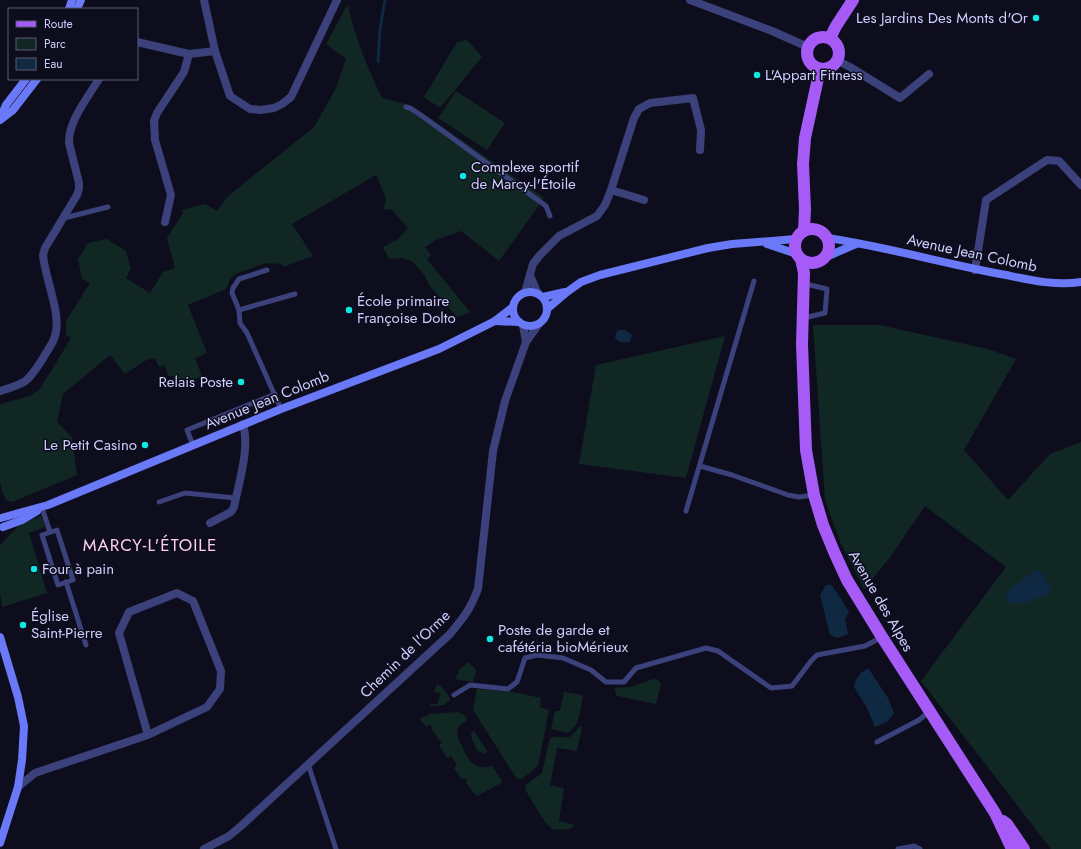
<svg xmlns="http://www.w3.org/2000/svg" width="1081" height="849" font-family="Jost,sans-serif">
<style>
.green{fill:#112723}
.water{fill:#0e2941}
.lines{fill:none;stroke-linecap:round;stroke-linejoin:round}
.stream{stroke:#0e2941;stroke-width:3}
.lane{stroke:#3b417a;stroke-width:5}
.street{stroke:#3b417a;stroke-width:8}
.secondary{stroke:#6979f7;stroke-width:8}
.primary{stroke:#a65af6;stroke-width:12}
.poi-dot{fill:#0de8e0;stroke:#0e0d1e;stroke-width:1.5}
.labels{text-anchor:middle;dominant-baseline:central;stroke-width:3;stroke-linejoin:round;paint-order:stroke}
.poi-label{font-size:15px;fill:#cdcefc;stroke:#0e0d1e;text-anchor:start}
.street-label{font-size:15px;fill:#cdcefc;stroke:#0e0d1e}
.quarter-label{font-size:17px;letter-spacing:1px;fill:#fccef2;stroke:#0e0d1e}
</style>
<rect width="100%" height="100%" fill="#0e0d1e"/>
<!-- green -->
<g class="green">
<path d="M348,4C354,37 368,68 382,98L413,106L544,198L499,261L461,231L436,240L425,247L431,255L427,259L470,312L457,317L429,285L425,276L413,262L403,258L389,259L383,247L397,240L408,228L392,210L384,209L386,198L376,175L292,224L313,256L283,267L281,263L276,264L266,263L235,274L230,280L226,289L188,305L207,353L195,358L202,376L179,386L175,376H169L164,365L159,367L155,358L148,359L125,374L110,355L63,394L57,422L72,437L77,475L12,502L6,500L3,494L0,483V404L30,396L40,389L71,338L66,335V321L90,283L82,279L78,259L88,243L107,239L126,251L131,269L126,278L150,293L163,272L175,268L167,238L183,213L182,210L205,204L217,211L227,197L314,127L336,88L346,59L326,44Z"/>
<path d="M467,40L482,57L440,108L424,97L457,42Z"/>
<path d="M456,91L505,123L487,150L438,118Z"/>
<path d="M813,325H880L988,349L1016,359L964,450L1008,500L1050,454L1081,442V849H1051L921,681L1006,567L925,506L891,556L864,589L841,544L825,500Z"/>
<path d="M725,336L686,478L579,464L596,365Z"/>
<path d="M40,516L43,519L45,527L29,533L47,593L2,607L0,593V545L18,526Z"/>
<path d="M469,662L476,670L473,682L455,679L459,672L458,670Z"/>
<path d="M654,679L658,680L661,684L656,704L617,696L614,688L630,687Z"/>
<path d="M437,684L440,685L450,698V700L444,705L431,706L430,704H437L441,693L434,692Z"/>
<path d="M477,689L513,692L541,698L540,707L549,710L538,766L522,779H517L473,710Z"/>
<path d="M564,692L583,695C580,709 581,724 568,733L551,729L555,711H560Z"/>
<path d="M458,712L464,715L467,720C463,723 458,726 457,732C457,737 460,742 462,746C469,761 474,771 492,766L503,782L477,796L475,793L474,794L466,782L467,781L466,778L462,780L454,768L457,765L451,756L447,758L439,745L442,742L440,740H439L431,728L432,727L430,724L426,727L420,719L430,714Z"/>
<path d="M579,727H582L577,751L557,748L550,785L564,788L559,821L574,825L572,828C567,830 558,830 553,829C545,826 531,798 525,790L526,785L542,773L550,738C567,733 566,745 579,727Z"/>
<path d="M474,731L487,751L486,754L478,751L472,740L471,733Z"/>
</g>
<!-- water -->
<g class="water">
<path d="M619,330C624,329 628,331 632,335L630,342C624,343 619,343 615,338L617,331Z"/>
<path d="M1036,570H1040L1048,584L1051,591L1049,594C1037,598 1018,609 1007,601L1006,596L1009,590Z"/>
<path d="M826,585H831L838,594L849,612L845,619L848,634L838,638L830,635L820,595Z"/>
<path d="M868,668L888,698L894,713L887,722L875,727L867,708L854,687C856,677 859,674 868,668Z"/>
</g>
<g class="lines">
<!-- stream -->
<path class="stream" d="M378,62L380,29L385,0"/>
<!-- lane -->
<g class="lane">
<path d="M406,107L410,108L422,116L546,206L550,216"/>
<path d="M64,218L108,207"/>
<path d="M267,270L239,279L233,288L232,293L239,310L240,323L247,333L281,409"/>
<path d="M239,310L295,294"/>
<path d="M804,318L825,313L827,289L810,285"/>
<path d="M193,445L187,430L275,394"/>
<path d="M700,466L732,475L788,495L799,497L814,495"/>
<path d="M159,502L185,493L235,498"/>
<path d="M42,508L50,532"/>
<path d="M686,511L754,281"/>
<path d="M57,530L73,580L58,585L42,535Z"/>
<path d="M66,582L86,645"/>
<path d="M454,695L470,685L508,689L517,682L525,658L537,655L563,658L591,670L606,682H624L636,668L706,648L718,651L771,688L792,686L811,661L817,655L865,646L882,637"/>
<path d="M877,742L919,720L930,711"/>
<path d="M308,764L336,849"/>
<path d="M898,849L914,846L920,849"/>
</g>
<!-- street -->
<g class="street">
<path d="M204,0L215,51L230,96L250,109L261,110L274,108L282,104L291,97L337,0"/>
<path d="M690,0L772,31L808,47"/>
<path d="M137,42L189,54L215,51"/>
<path d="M838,61L850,67L900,98L929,74"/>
<path d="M611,190L644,200"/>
<path d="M165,222L171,195L155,140L154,121L157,113L184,72L189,54"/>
<path d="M975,270L986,200L1047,160L1059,161L1081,185"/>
<path d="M530,275L538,294"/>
<path d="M525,292L533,264L540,255L559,236L597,216L605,205L611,190L634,118L639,109L650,103L693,98L701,130L700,150"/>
<path d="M523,325L526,342"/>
<path d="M0,391C26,383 27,383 42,360C46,352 53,344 55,336C62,314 45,279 43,255L45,248L77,195L79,189V183L69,143C68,122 88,97 99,79"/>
<path d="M210,523L231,512L234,507C239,482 250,448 243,424"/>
<path d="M18,787L35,773L148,735L207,707L220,689L221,671L193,601L177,593L129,612L119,633L148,735"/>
<path d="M204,849L229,836L241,826L450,634C464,617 470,610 478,589L493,451L505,401L526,342L539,324"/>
</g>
<!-- secondary -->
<g class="secondary">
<path d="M69,9L72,0"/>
<path d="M77,9L81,0"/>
<path d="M0,118L6,105L26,79"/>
<path d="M0,120L13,110L37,79"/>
<path d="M828,238C887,247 946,264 1006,275C1030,280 1056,286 1081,282"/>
<path d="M767,244L797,254"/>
<path d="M826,257L856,244"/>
<circle cx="530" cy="309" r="17"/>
<path d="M543,297L565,292"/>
<path d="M547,309L567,292L581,282L600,275L708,248L732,244L796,239"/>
<path d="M495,321L519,322"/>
<path d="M1,518L48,505L281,409L439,349L495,321L513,307"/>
<path d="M3,527L22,520L37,511"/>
<path d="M0,637L18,697L24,726L22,760L18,787L0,843"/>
</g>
<!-- primary -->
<g class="primary">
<circle cx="823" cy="53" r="16"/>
<path d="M830,38L836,26L853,0"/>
<circle cx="812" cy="246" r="17"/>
<path d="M804,231L805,209L803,164L805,138L820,69"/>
<path d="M801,259L804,273L802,344L806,450L814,495L823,525L835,554L847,580L882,637L995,813L1012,849"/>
<path d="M1003,821L1007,824L1024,849"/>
</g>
</g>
<!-- markers -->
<g class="poi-dot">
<circle cx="1036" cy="18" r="4"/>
<circle cx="757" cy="75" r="4"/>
<circle cx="463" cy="176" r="4"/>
<circle cx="349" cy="310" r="4"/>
<circle cx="241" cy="382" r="4"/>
<circle cx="145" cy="445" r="4"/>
<circle cx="34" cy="569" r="4"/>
<circle cx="23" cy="625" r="4"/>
<circle cx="490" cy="639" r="4"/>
</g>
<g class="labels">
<!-- poi labels -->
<g class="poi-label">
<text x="1028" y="18" text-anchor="end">Les Jardins Des Monts d'Or</text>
<text x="765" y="75">L'Appart Fitness</text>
<text x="471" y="167">Complexe sportif<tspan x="471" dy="17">de Marcy-l'Étoile</tspan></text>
<text x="357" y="301">École primaire<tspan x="357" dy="17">Françoise Dolto</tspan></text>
<text x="233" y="382" text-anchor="end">Relais Poste</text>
<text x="137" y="445" text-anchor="end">Le Petit Casino</text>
<text x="42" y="569">Four à pain</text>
<text x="31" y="616">Église<tspan x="31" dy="17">Saint-Pierre</tspan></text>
<text x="498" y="630">Poste de garde et<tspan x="498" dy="17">cafétéria bioMérieux</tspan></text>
</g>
<!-- street labels -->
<g class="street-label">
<text transform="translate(972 253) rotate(12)">Avenue Jean Colomb</text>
<text transform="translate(267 400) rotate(-22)">Avenue Jean Colomb</text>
<text transform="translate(881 601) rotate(60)">Avenue des Alpes</text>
<text transform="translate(405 654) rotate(-44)">Chemin de l'Orme</text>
</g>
<!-- quarter labels -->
<g class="quarter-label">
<text x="150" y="545">MARCY-L'ÉTOILE</text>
</g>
</g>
<!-- legend -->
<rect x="8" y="8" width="130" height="72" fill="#0e0d1e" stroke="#5a5a77"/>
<rect x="16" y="21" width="20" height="6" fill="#a65af6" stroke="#5a5a77"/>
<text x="44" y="28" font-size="12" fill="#cdcefc">Route</text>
<rect x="16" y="38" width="20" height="12" fill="#112723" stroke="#5a5a77"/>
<text x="44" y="48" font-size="12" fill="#cdcefc">Parc</text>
<rect x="16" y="58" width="20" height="12" fill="#0e2941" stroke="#5a5a77"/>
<text x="44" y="68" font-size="12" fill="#cdcefc">Eau</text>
</svg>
